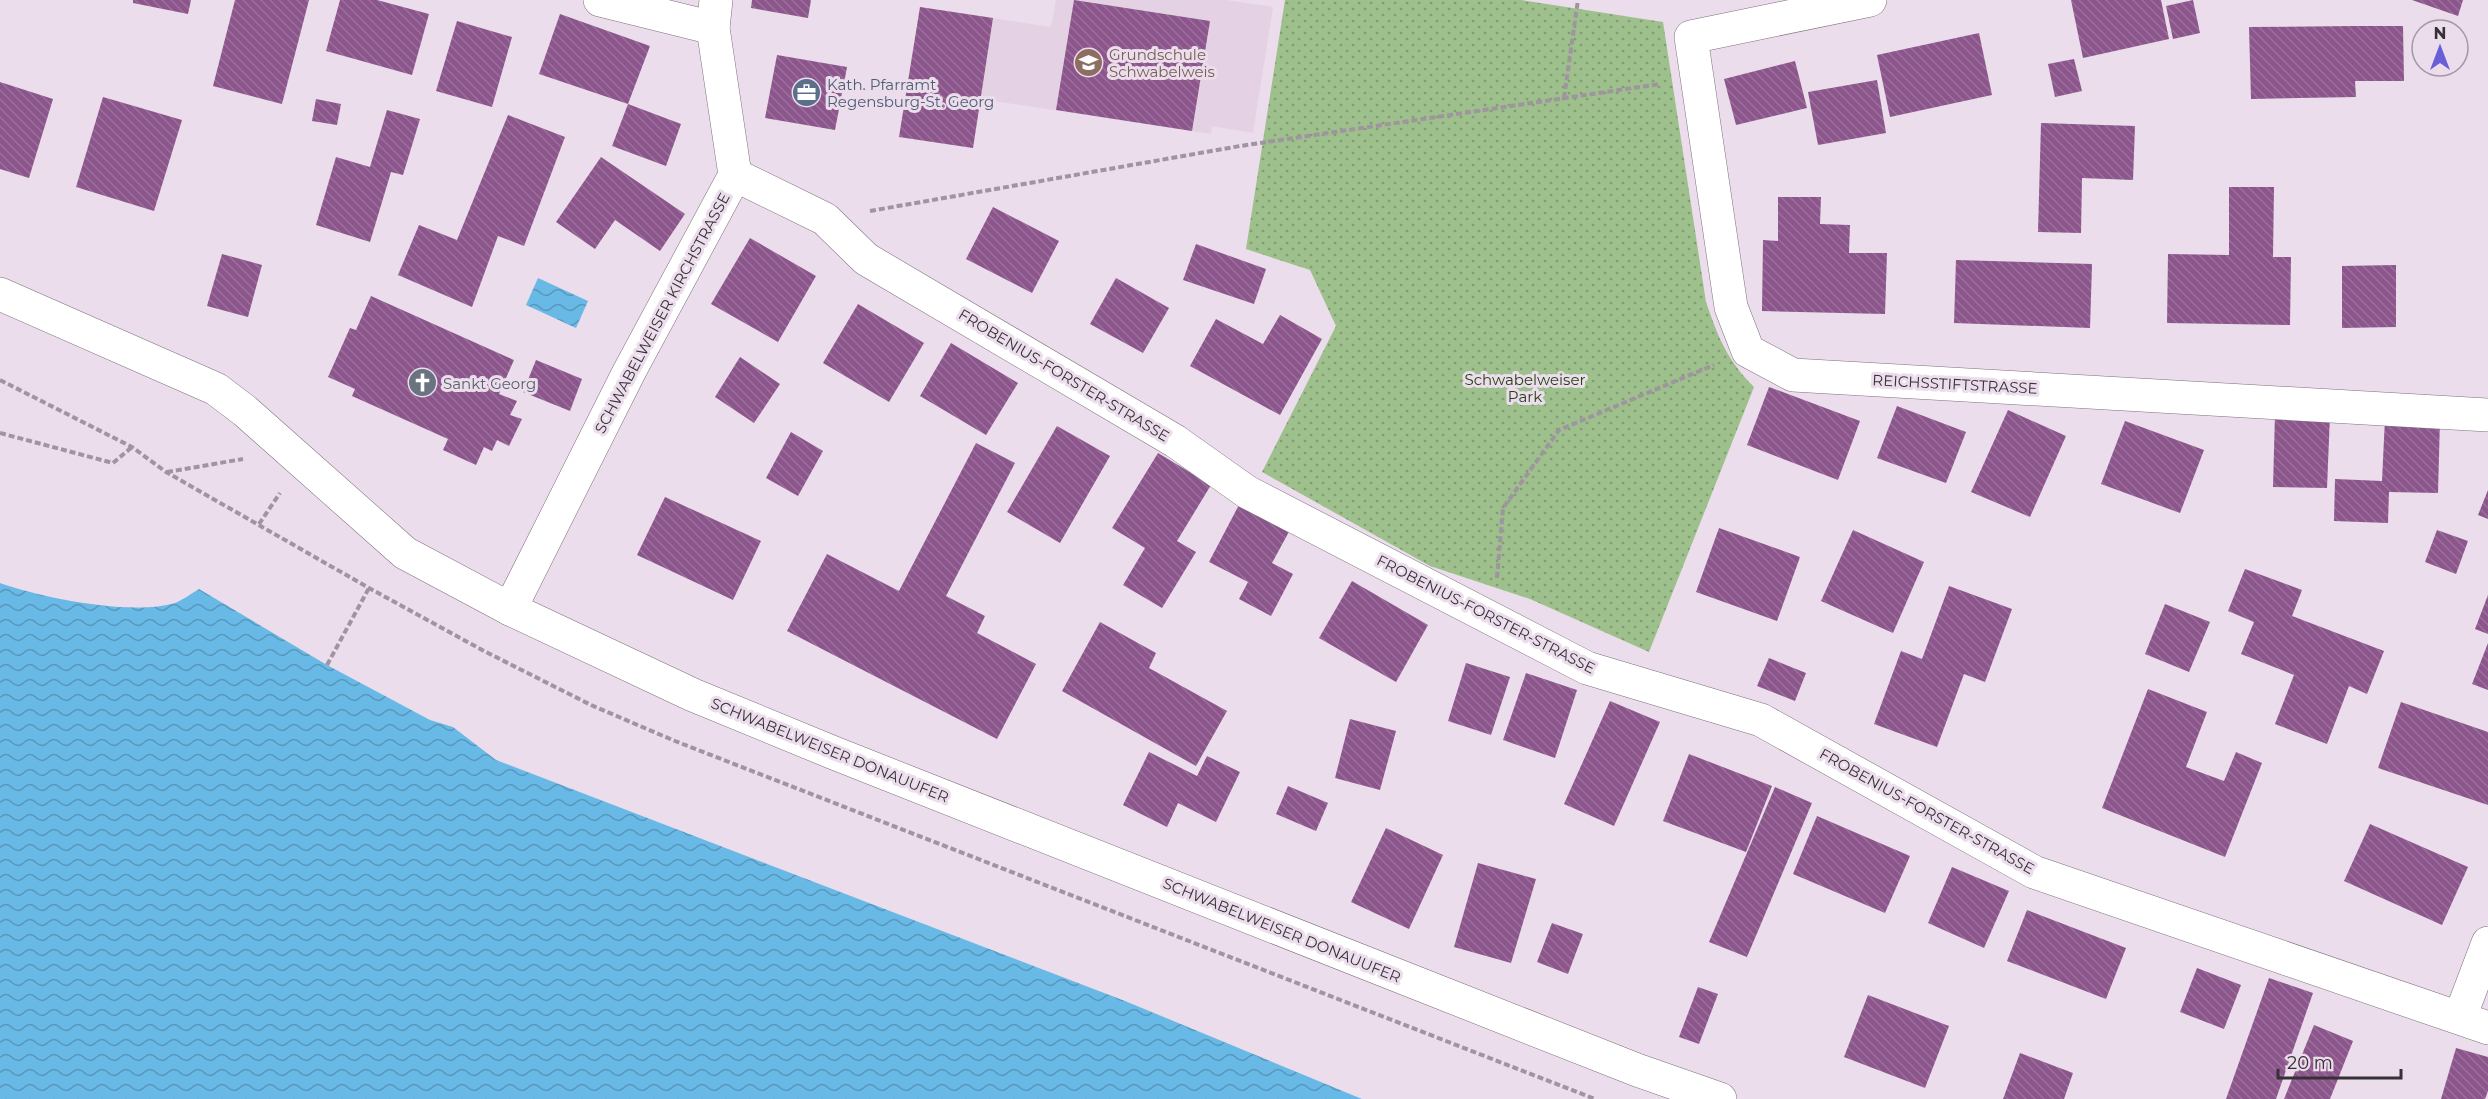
<svg xmlns="http://www.w3.org/2000/svg" width="2488" height="1099" font-family="Montserrat,sans-serif">
<style>
.built{fill:#e5d1e4}
.park{fill:url(#park-dots)}
.water{fill:url(#water-waves)}
.building{fill:url(#building-back-hatch)}
.lines{fill:none;stroke-linecap:round;stroke-linejoin:round}
.street-casing{stroke:#7d717d;stroke-width:34}
.path{stroke:#9f949f;stroke-width:4;stroke-dasharray:6 3;stroke-linecap:butt}
.street{stroke:#fff;stroke-width:33}
.labels{text-anchor:middle;dominant-baseline:central;stroke-width:6;stroke-linejoin:round;paint-order:stroke}
.education-label{font-size:15px;fill:#785e54;stroke:#ebddeb;text-anchor:start}
.service-label{font-size:15px;fill:#4e5e75;stroke:#ebddeb;text-anchor:start}
.street-label{font-size:15px;fill:#363136;stroke:#ebddeb}
.park-label{font-size:15px;fill:#254113;stroke:#ebddeb}
.worship-label{font-size:15px;fill:#5b616d;stroke:#ebddeb;text-anchor:start}
</style>
<defs>
<pattern id="park-dots" width="8" height="8" patternUnits="userSpaceOnUse" patternTransform="scale(1.5)"><rect width="8" height="8" fill="#9ec08c"/><path d="M2 2h.1M6 6h.1" fill="none" stroke="#829d73" stroke-width="1.8" stroke-linecap="round"/></pattern>
<pattern id="water-waves" width="16" height="10" patternUnits="userSpaceOnUse" patternTransform="scale(1.5)"><rect width="16" height="10" fill="#69b9e7"/><path d="M0 5q4-4 8 0t8 0" fill="none" stroke="#5797bc"/></pattern>
<pattern id="building-back-hatch" width="6" height="6" patternUnits="userSpaceOnUse" patternTransform="scale(1.5)"><rect width="6" height="6" fill="#8c568c"/><path d="M-1 5l2 2M0 0l6 6M5-1l2 2" fill="none" stroke="#9a719a"/></pattern>
</defs>
<rect width="100%" height="100%" fill="#ebddeb"/>
<!-- built -->
<path class="built" d="M1056,0H1226L1273,7L1253,133L1212,126L1211,134L981,99L973,148L899,137L920,7L1051,27Z"/>
<!-- park -->
<path class="park" d="M1285,0H1521L1663,22L1706,302C1718,337 1727,360 1754,387L1649,652L1530,599L1430,566L1262,472L1336,326L1310,270L1246,249Z"/>
<!-- water -->
<g class="water">
<path d="M538,278L588,301L576,328L526,305Z"/>
<path d="M0,583C42,598 132,616 175,603C183,600 192,593 199,589L327,665L430,720L453,727L496,760L1125,1001L1362,1099H0Z"/>
</g>
<!-- building -->
<g class="building">
<path d="M133,0H191L188,14L133,3Z"/>
<path d="M235,0H309L282,104L213,86Z"/>
<path d="M340,0H377L429,14L412,75L326,51Z"/>
<path d="M752,0H811L808,18L751,8Z"/>
<path d="M1074,0L1210,21L1192,131L1056,110Z"/>
<path d="M2071,0H2161L2169,39L2083,58Z"/>
<path d="M2193,0L2200,33L2173,39L2166,6Z"/>
<path d="M2412,0H2463L2458,16Z"/>
<path d="M920,7L993,18L973,148L899,137Z"/>
<path d="M560,14L650,46L628,104L681,124L666,166L612,146L628,104L539,74Z"/>
<path d="M457,21L512,37L492,107L436,91Z"/>
<path d="M2354,26H2403L2404,81H2355L2356,97L2251,99L2249,27Z"/>
<path d="M1979,33L1992,95L1890,117L1877,55Z"/>
<path d="M777,55L847,67L835,130L765,118Z"/>
<path d="M2074,59L2082,91L2055,97L2048,64Z"/>
<path d="M1795,61L1807,108L1736,125L1724,79Z"/>
<path d="M1877,80L1886,133L1818,145L1808,92Z"/>
<path d="M0,82L53,99L29,178L0,169Z"/>
<path d="M103,97L182,120L154,211L76,187Z"/>
<path d="M316,99L341,104L337,125L312,121Z"/>
<path d="M387,110L420,119L403,175L391,172L370,242L316,225L336,157L370,167Z"/>
<path d="M508,115L565,137L524,246L498,236L472,307L398,275L419,225L457,240Z"/>
<path d="M2041,123L2135,126L2133,180L2082,178L2081,233L2038,232Z"/>
<path d="M601,157L685,214L660,251L615,220L595,249L556,222Z"/>
<path d="M2229,187H2274L2273,257H2291L2290,325L2167,323L2168,254L2229,255Z"/>
<path d="M1778,197H1821L1820,224L1850,225L1849,253H1887L1885,314L1762,311L1763,240L1778,241Z"/>
<path d="M993,207L1059,241L1032,293L966,259Z"/>
<path d="M750,238L816,276L778,342L711,304Z"/>
<path d="M1196,244L1266,269L1254,304L1183,280Z"/>
<path d="M222,254L262,265L248,317L207,306Z"/>
<path d="M1956,260L2092,264L2090,328L1954,323Z"/>
<path d="M2396,265V327L2342,328V266Z"/>
<path d="M1116,278L1169,308L1143,353L1090,324Z"/>
<path d="M371,296L514,360L499,394L517,401L510,415L522,419L509,446L497,440L492,451L484,447L476,465L443,450L448,439L352,396L355,389L328,377L350,328L356,330Z"/>
<path d="M858,304L924,343L889,402L823,363Z"/>
<path d="M1280,315L1322,339L1280,415L1190,366L1216,319L1263,344Z"/>
<path d="M951,343L1018,383L986,435L920,396Z"/>
<path d="M740,357L780,384L754,423L715,397Z"/>
<path d="M536,360L582,379L570,411L523,392Z"/>
<path d="M1769,387L1860,421L1838,480L1747,445Z"/>
<path d="M1897,406L1966,432L1946,483L1877,458Z"/>
<path d="M2008,410L2066,436L2030,517L1971,492Z"/>
<path d="M2275,414L2330,415L2327,488L2273,487Z"/>
<path d="M2385,418L2440,420L2438,493L2389,492L2388,523L2334,521L2335,479L2382,481Z"/>
<path d="M2125,421L2204,450L2180,513L2101,484Z"/>
<path d="M1057,426L1110,456L1060,543L1007,512Z"/>
<path d="M791,432L823,451L798,496L766,478Z"/>
<path d="M976,443L1015,463L946,596L985,616L977,633L1036,664L997,739L787,631L827,554L899,591Z"/>
<path d="M1158,453L1211,485L1177,541L1196,552L1162,608L1123,585L1145,548L1112,528Z"/>
<path d="M2488,490V519L2478,515Z"/>
<path d="M665,497L761,541L733,600L637,555Z"/>
<path d="M1241,501L1291,528L1272,563L1293,574L1271,616L1239,599L1248,582L1209,562Z"/>
<path d="M1719,528L1800,557L1777,621L1696,592Z"/>
<path d="M1853,530L1924,562L1893,633L1821,601Z"/>
<path d="M2437,530L2468,541L2456,574L2425,562Z"/>
<path d="M2245,569L2302,590L2292,616L2384,651L2367,694L2349,686L2327,744L2275,724L2294,675L2241,654L2254,622L2228,611Z"/>
<path d="M1352,581L1428,625L1396,682L1319,638Z"/>
<path d="M1949,586L2012,609L1985,682L1964,674L1937,747L1874,724L1901,651L1922,659Z"/>
<path d="M2488,595V634L2475,629Z"/>
<path d="M2165,604L2210,622L2189,672L2145,654Z"/>
<path d="M1100,622L1156,653L1149,668L1227,711L1196,766L1062,691Z"/>
<path d="M2488,643V690L2472,684Z"/>
<path d="M1769,658L1806,673L1795,701L1757,686Z"/>
<path d="M1466,663L1510,677L1491,735L1448,721Z"/>
<path d="M1526,673L1577,690L1555,758L1503,740Z"/>
<path d="M2148,689L2207,712L2186,767L2224,781L2236,752L2262,763L2225,857L2102,808Z"/>
<path d="M1610,701L1660,722L1614,826L1564,804Z"/>
<path d="M2401,702L2488,732V805L2378,768Z"/>
<path d="M1350,719L1396,731L1380,790L1335,778Z"/>
<path d="M1149,752L1197,776L1207,756L1240,772L1216,822L1178,803L1167,827L1123,805Z"/>
<path d="M1689,754L1772,786L1746,852L1663,821Z"/>
<path d="M1288,786L1328,803L1316,831L1276,814Z"/>
<path d="M1775,787L1812,803L1747,957L1709,942Z"/>
<path d="M1817,816L1910,856L1885,913L1793,874Z"/>
<path d="M2370,824L2468,867L2442,925L2344,881Z"/>
<path d="M1386,828L1443,855L1409,929L1351,902Z"/>
<path d="M1478,863L1536,879L1511,963L1454,947Z"/>
<path d="M1952,867L2009,891L1984,948L1928,923Z"/>
<path d="M2027,910L2126,948L2106,999L2007,961Z"/>
<path d="M1552,923L1583,934L1568,974L1537,962Z"/>
<path d="M2197,968L2241,985L2224,1029L2180,1012Z"/>
<path d="M2269,978L2313,993L2276,1099H2226Z"/>
<path d="M1698,987L1718,994L1699,1044L1679,1037Z"/>
<path d="M1868,995L1949,1026L1925,1088L1844,1057Z"/>
<path d="M2314,1025L2353,1041L2330,1099H2284Z"/>
<path d="M2456,1048L2488,1057V1091L2485,1099H2441Z"/>
<path d="M2020,1053L2073,1073L2064,1099H2003Z"/>
</g>
<g class="lines">
<defs>
<g id="street">
<path d="M600,0L713,28"/>
<path d="M1870,0L1691,37L1731,307L1748,351L1793,375L2488,415"/>
<path d="M735,175L825,219L866,259L1175,441L1247,492L1587,668L1761,720L2034,872L2488,1028"/>
<path d="M0,294L216,389L245,411L405,553L510,609L693,695L834,753L1637,1070L1720,1099"/>
<path d="M510,609L629,372L735,175L713,28L716,0"/>
<path d="M2460,1017L2488,943"/>
</g>
</defs>
<!-- street casing -->
<use href="#street" class="street-casing"/>
<!-- path -->
<g class="path">
<path d="M1564,98L1578,0"/>
<path d="M870,211L1240,146L1660,84"/>
<path d="M0,380L132,447L166,472L369,588L484,651L591,705L675,741L1595,1099"/>
<path d="M0,433L113,463L132,447"/>
<path d="M167,472L243,459"/>
<path d="M259,524L280,493"/>
<path d="M1497,578L1503,508L1559,430L1714,365"/>
<path d="M327,665L369,588"/>
</g>
<!-- street -->
<use href="#street" class="street"/>
</g>
<!-- icons -->
<defs>
<symbol id="school-disc" viewBox="-11 -11 22 22"><circle r="9.5" fill="#8d6e63" stroke="#ebddeb"/><path d="M0-5L7-2L0 1L-7-2ZM-4 1L0 2.5L4 1V4Q0 6-4 4Z" fill="#fff"/></symbol>
<symbol id="office-disc" viewBox="-11 -11 22 22"><circle r="9.5" fill="#5c6f8a" stroke="#ebddeb"/><path d="M-6-3h4V-5.5h4V-3h4V5H-6ZM-1-4.5V-3h2v-1.5ZM-6 0V1H6V0Z" fill="#fff"/></symbol>
<symbol id="church-disc" viewBox="-11 -11 22 22"><circle r="9.5" fill="#6b7280" stroke="#ebddeb"/><path d="M-1.2-6h2.4v3.5h3.3v2.4h-3.3V6h-2.4V-.1h-3.3v-2.4h3.3Z" fill="#fff"/></symbol>
</defs>
<g fill-rule="evenodd">
<use href="#school-disc" x="1072" y="46" width="33" height="33"/>
<use href="#office-disc" x="790" y="76" width="33" height="33"/>
<use href="#church-disc" x="406" y="366" width="33" height="33"/>
</g>
<g class="labels">
<!-- education labels -->
<g class="education-label">
<text x="1109" y="54">Grundschule<tspan x="1109" dy="17">Schwabelweis</tspan></text>
</g>
<!-- service labels -->
<g class="service-label">
<text x="827" y="84">Kath. Pfarramt<tspan x="827" dy="17">Regensburg-St. Georg</tspan></text>
</g>
<!-- street labels -->
<g class="street-label">
<text transform="translate(662 313) rotate(-62)">SCHWABELWEISER KIRCHSTRASSE</text>
<text transform="translate(1064 375) rotate(31)">FROBENIUS-FORSTER-STRASSE</text>
<text transform="translate(1955 384) rotate(3)">REICHSSTIFTSTRASSE</text>
<text transform="translate(1486 614) rotate(27)">FROBENIUS-FORSTER-STRASSE</text>
<text transform="translate(830 750) rotate(22)">SCHWABELWEISER DONAUUFER</text>
<text transform="translate(1927 811) rotate(29)">FROBENIUS-FORSTER-STRASSE</text>
<text transform="translate(1282 930) rotate(22)">SCHWABELWEISER DONAUUFER</text>
</g>
<!-- park labels -->
<g class="park-label">
<text x="1525" y="379">Schwabelweiser<tspan x="1525" dy="17">Park</tspan></text>
</g>
<!-- worship labels -->
<g class="worship-label">
<text x="443" y="383">Sankt Georg</text>
</g>
</g>
<!-- north arrow -->
<g transform="translate(2440 48)"><circle r="28" fill="#ebddeb" stroke="#a398a3" stroke-width="1.5"/>
<path d="M0-4.5L10 22L0 15L-10 22Z" fill="#695fd8"/>
<text y="-9" font-size="16" font-weight="bold" text-anchor="middle" fill="#363136">N</text>
</g>
<!-- scale -->
<path d="M2278 1069v9h123v-9" fill="none" stroke="#363136" stroke-width="3"/>
<text x="2287" y="1069" font-size="18" fill="#363136" stroke="#ebddeb" stroke-width="4.5" paint-order="stroke">20 m</text>
</svg>
